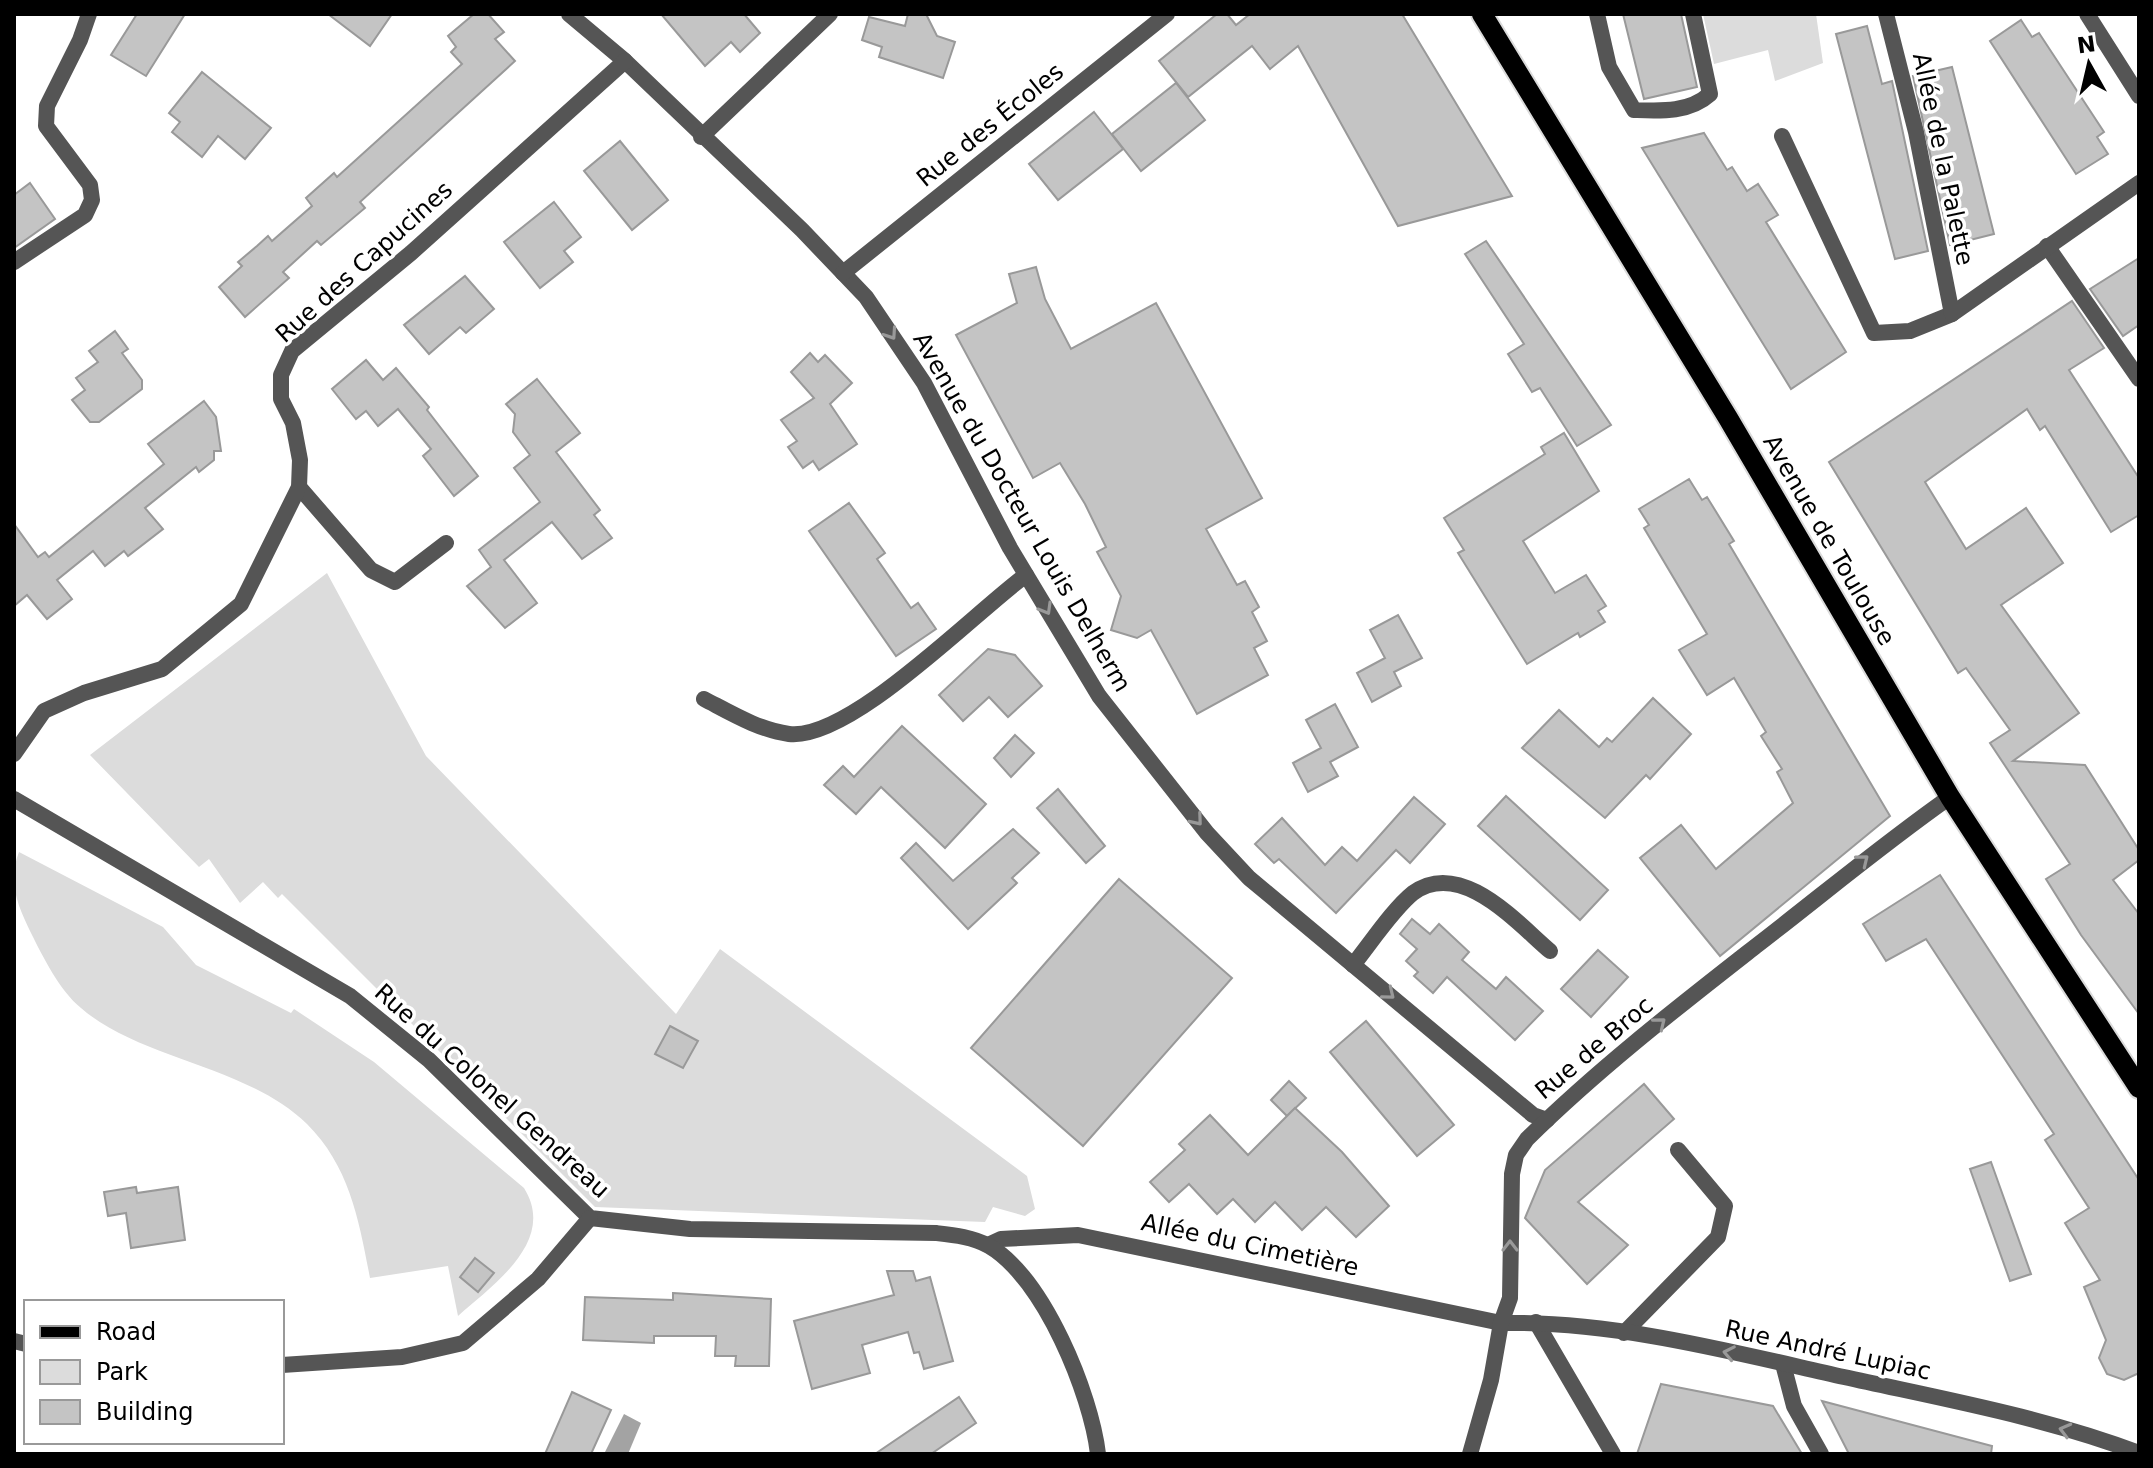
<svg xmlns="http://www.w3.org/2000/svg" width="2153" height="1468" font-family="'DejaVu Sans',sans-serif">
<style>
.green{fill:#dcdcdc}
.water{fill:#a3a3a3}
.building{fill:#c4c4c4;stroke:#999;stroke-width:2}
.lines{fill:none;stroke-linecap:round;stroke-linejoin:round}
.primary-casing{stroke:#dbdbdb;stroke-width:24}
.service{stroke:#555;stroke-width:16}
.pedestrian{stroke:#555;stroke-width:16}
.minor{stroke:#555;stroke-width:16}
.primary{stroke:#000;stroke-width:20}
.oneway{stroke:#999}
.labels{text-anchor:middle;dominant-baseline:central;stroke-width:7;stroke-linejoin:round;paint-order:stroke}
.street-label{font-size:24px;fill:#000;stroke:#fff}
</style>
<rect width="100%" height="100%" fill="#fff"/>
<!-- green -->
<g class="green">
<path d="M1703,14H1816L1823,63L1775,81L1768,50L1714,64Z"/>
<path d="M327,573L426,756L676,1014L720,949L1027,1176L1035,1209L1025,1216L993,1207L985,1222L595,1207L282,894L278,898L263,882L240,903L209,859L199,867L90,755Z"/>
<path d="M19,852L163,927L196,965L291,1013L294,1009L374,1062L524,1188C557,1241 494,1284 458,1316L448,1266L370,1278C359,1221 350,1167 307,1124C246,1065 141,1060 81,1008C60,991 43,957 31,933C18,906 7,882 19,852Z"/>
</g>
<!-- water -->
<path class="water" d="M624,1414L641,1423L628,1454H604Z"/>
<!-- building -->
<g class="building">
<path d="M137,14H185L146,76L111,55Z"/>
<path d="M328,14H392L370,46Z"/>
<path d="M474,14H488L504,32L495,39L515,61L360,202L365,208L321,245L317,241L283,272L289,278L245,317L219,287L242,266L238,262L257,246L268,236L272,241L312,206L306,198L334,173L337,177L462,64L451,52L456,47L448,36Z"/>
<path d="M661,14H744L760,33L740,52L731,42L705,66Z"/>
<path d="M908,14H926L937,36L955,42L943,78L879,57L882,47L862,40L869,17L905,26Z"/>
<path d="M1217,14H1227L1236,25L1250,14H1402L1512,196L1398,226L1298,46L1270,69L1252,46L1188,97L1159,61Z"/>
<path d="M1623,14H1681L1697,87L1644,99Z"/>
<path d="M2021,20L2032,37L2039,33L2104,132L2097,137L2108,154L2076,174L1990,41Z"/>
<path d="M1867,26L1882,84L1892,81L1928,251L1895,259L1836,34Z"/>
<path d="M1952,67L1994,234L1950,245L1913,76Z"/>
<path d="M202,72L271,128L245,159L218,136L202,157L172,132L180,122L169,113Z"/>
<path d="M1176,83L1205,120L1141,171L1112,134Z"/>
<path d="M1094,112L1123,149L1058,200L1029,164Z"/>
<path d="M1704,133L1727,170L1732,167L1747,191L1758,184L1778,215L1766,222L1846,352L1791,389L1642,148Z"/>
<path d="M620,141L668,200L632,230L584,171Z"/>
<path d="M30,183L55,219L14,248V195Z"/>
<path d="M554,202L581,237L564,251L573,262L540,288L504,242Z"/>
<path d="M1486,241L1611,425L1577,446L1540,388L1532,392L1508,354L1524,344L1465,254Z"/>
<path d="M2139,258V325L2123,336L2090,289Z"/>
<path d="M1036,267L1045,299L1071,349L1156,303L1262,498L1206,529L1237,585L1245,581L1259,607L1252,612L1267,641L1254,648L1268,675L1197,714L1151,630L1137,638L1111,630L1121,596L1097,552L1106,547L1085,504L1060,463L1033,478L956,335L1017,303L1009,274Z"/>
<path d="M465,276L494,309L466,333L460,327L429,354L404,325Z"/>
<path d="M2072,301L2104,348L2069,370L2139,478V515L2111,532L2045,426L2040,430L2027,409L1925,482L1966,549L2026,508L2063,563L2001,605L2079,713L2013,761L2085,765L2139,850V860L2113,880L2139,914V1014L2081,935L2046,879L2070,864L1990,743L2010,730L1966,668L1958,673L1829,462Z"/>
<path d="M115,331L128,349L122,353L142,380V389L99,422H90L72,400L85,390L76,378L98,362L89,351Z"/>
<path d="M810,353L818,362L825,355L852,383L830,404L857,444L819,470L813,461L803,468L788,447L797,441L781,420L814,398L791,372Z"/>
<path d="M366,360L383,380L396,368L429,407L427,410L478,476L454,496L423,456L431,449L398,409L378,426L366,411L356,419L332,389Z"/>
<path d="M537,379L580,433L556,452L600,510L594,515L612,538L582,559L552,522L504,560L537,603L505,628L467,586L491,567L479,550L540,502L514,468L530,455L513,432L515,414L506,404Z"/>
<path d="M204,401L216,417L221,451H214V460L199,472L196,467L145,508L163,529L128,556L124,551L105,566L93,551L57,580L72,599L47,619L27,595L14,606V524L38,557L45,552L49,557L164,464L148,444Z"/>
<path d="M1564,433L1599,491L1523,541L1555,593L1586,575L1606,606L1598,611L1605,622L1580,637L1578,633L1527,664L1458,553L1464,550L1444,518L1545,454L1541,447Z"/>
<path d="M1689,479L1702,500L1707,497L1734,541L1729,544L1890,816L1720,956L1640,858L1681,825L1716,869L1793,803L1777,772L1782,769L1761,736L1766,732L1734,678L1707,695L1679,650L1707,634L1644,528L1649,525L1639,509Z"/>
<path d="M849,503L885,553L877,559L911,608L918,603L936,629L896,656L809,531Z"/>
<path d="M1398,615L1422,658L1394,672L1401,686L1372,702L1357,673L1385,658L1370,630Z"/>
<path d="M988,649L1015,655L1042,686L1008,717L989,697L963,721L939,695Z"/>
<path d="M1653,698L1691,734L1650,779L1646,775L1605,818L1522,748L1559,710L1599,747L1607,738L1612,742Z"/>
<path d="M1335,704L1358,747L1330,762L1338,776L1308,792L1293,763L1321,748L1306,720Z"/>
<path d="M902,726L986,804L945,848L881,787L856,814L824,785L843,766L854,777Z"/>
<path d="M1015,735L1034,753L1011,777L994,758Z"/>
<path d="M1058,789L1105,846L1086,863L1037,808Z"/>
<path d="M1506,796L1608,890L1580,920L1478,826Z"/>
<path d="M1414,797L1445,824L1410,863L1396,850L1336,913L1279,859L1274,863L1255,844L1282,818L1325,865L1342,847L1357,861Z"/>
<path d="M1013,829L1039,853L1012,878L1017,883L968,929L901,858L916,843L953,881Z"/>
<path d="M1940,875L2139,1180V1373L2124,1380L2107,1374L2099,1358L2106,1340L2084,1287L2100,1280L2065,1223L2089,1208L2045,1140L2054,1134L1926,939L1886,961L1863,924Z"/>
<path d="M1119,879L1232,978L1083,1146L971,1048Z"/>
<path d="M1412,919L1430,934L1439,924L1469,952L1462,960L1496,989L1506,977L1543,1011L1515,1040L1447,977L1433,993L1414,976L1418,972L1406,961L1417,949L1400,934Z"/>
<path d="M1598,950L1628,977L1591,1017L1561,989Z"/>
<path d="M1366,1021L1454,1125L1417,1156L1330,1052Z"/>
<path d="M670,1026L698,1041L683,1068L655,1054Z"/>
<path d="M1289,1081L1306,1098L1287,1116L1271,1100Z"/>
<path d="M1644,1084L1674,1119L1578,1202L1628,1245L1587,1284L1525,1218L1545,1170Z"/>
<path d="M1295,1108L1342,1152L1389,1206L1356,1237L1326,1207L1302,1230L1275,1202L1255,1222L1233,1199L1217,1214L1189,1184L1169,1202L1150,1182L1185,1150L1179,1144L1210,1115L1248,1155Z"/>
<path d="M1991,1162L2031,1274L2010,1281L1970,1169Z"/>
<path d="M136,1187L137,1193L178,1187L185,1240L131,1248L126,1213L108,1216L104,1192Z"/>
<path d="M475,1258L494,1273L478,1292L460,1277Z"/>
<path d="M887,1271H913L916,1281L930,1277L953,1361L924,1369L919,1352L914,1353L908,1332L862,1345L870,1373L812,1389L794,1321L894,1295Z"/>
<path d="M673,1293L771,1299L769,1366H735L736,1356H715L716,1336H654V1343L583,1340L585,1297L673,1300Z"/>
<path d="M1661,1384L1773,1406L1802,1454H1637Z"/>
<path d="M572,1392L611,1410L591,1454H545Z"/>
<path d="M959,1397L976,1423L931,1454H875Z"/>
<path d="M1822,1401L1992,1446L1991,1454H1849Z"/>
</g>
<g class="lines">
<defs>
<path id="primary" d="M1482,14L1728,418L1950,797L2139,1088"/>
</defs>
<!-- primary casing -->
<use href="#primary" class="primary-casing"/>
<!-- service -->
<g class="service">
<path d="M1597,14L1609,67L1634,110C1660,111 1689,113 1710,94L1693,14"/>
<path d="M2087,14L2139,96"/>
<path d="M1782,136L1874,333L1910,331L1952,314"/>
<path d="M2047,246L2139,379"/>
<path d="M1624,1333L1718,1237L1725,1206L1678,1150"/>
</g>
<!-- pedestrian -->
<g class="pedestrian">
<path d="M988,1245L1001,1239L1078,1235L1501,1323"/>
<path d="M1536,1322L1613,1454"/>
<path d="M1783,1364L1794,1406L1821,1454"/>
</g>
<!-- minor -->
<g class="minor">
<path d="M569,14L625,61L802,230L866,297L924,383L1010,548L1099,696L1207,833L1249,878L1533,1115L1547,1120"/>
<path d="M1886,14L1916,132L1952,314L2139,183"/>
<path d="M701,137L830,14"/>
<path d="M14,262L85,215L92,200L90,185L46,126L47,106L80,40L89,14"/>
<path d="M843,273L1167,14"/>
<path d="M299,487L371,570L395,582L446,543"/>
<path d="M704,699C731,713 759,730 789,734C850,741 974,613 1026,575"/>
<path d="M14,754L44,711L84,693L162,669L241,604L299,487L300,460L293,423L281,399V375L292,351L411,253L625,61"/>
<path d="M14,799L350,996L429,1060L590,1218L690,1229L936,1233C954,1235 973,1237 989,1246C1044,1278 1091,1394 1098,1454"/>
<path d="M1353,965C1370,944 1393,909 1413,893C1461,858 1517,923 1550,951"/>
<path d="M1501,1323C1616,1321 1732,1352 1844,1377C1943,1399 2044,1417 2139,1453"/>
<path d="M14,1341L26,1344"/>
<path d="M282,1365L402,1357L463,1343L538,1279L590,1218"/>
<path d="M1470,1454L1491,1380L1501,1323L1510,1298L1512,1174L1516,1155L1527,1139C1598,1069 1678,1007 1756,946C1821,896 1883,844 1950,797"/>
</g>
<!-- primary -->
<use href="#primary" class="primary"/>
</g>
<!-- one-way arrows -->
<defs><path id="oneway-chevron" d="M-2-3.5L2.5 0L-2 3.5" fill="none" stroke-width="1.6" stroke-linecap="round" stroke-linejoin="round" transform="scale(2)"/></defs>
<g class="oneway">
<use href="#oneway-chevron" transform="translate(891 334) rotate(56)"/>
<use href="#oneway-chevron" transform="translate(1046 609) rotate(60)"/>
<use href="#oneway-chevron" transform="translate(1197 820) rotate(50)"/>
<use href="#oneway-chevron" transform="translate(1863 860) rotate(-39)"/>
<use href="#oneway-chevron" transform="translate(1389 994) rotate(39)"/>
<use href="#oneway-chevron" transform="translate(1660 1023) rotate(-39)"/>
<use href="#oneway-chevron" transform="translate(1510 1246) rotate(-90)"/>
<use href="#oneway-chevron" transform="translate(1729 1353) rotate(-169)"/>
<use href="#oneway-chevron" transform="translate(2065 1430) rotate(-165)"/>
</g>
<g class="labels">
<!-- street labels -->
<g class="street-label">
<text transform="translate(990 125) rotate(-39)">Rue des Écoles</text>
<text transform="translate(1943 159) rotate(78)">Allée de la Palette</text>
<text transform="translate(364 262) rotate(-42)">Rue des Capucines</text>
<text transform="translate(1022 512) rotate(60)">Avenue du Docteur Louis Delherm</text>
<text transform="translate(1829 540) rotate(60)">Avenue de Toulouse</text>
<text transform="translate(1594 1048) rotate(-40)">Rue de Broc</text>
<text transform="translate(492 1091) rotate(42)">Rue du Colonel Gendreau</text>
<text transform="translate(1250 1245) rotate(12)">Allée du Cimetière</text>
<text transform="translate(1828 1350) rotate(12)">Rue André Lupiac</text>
</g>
</g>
<!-- border -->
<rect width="2153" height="1468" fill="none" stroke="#000000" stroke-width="32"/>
<!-- legend -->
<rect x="24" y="1300" width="260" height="144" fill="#ffffff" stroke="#999999" stroke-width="2"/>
<rect x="40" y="1326" width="40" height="12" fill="#000000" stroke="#999999" stroke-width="2"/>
<text x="96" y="1340" font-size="24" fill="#000000">Road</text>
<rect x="40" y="1360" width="40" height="24" fill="#dcdcdc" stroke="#999999" stroke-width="2"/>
<text x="96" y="1380" font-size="24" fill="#000000">Park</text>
<rect x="40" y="1400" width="40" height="24" fill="#c4c4c4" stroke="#999999" stroke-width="2"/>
<text x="96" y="1420" font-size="24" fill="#000000">Building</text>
<!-- north arrow -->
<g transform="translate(2089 64) rotate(352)" stroke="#ffffff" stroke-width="6" paint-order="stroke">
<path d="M0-6L14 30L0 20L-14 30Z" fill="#000000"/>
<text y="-12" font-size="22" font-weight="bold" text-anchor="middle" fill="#000000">N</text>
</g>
</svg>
